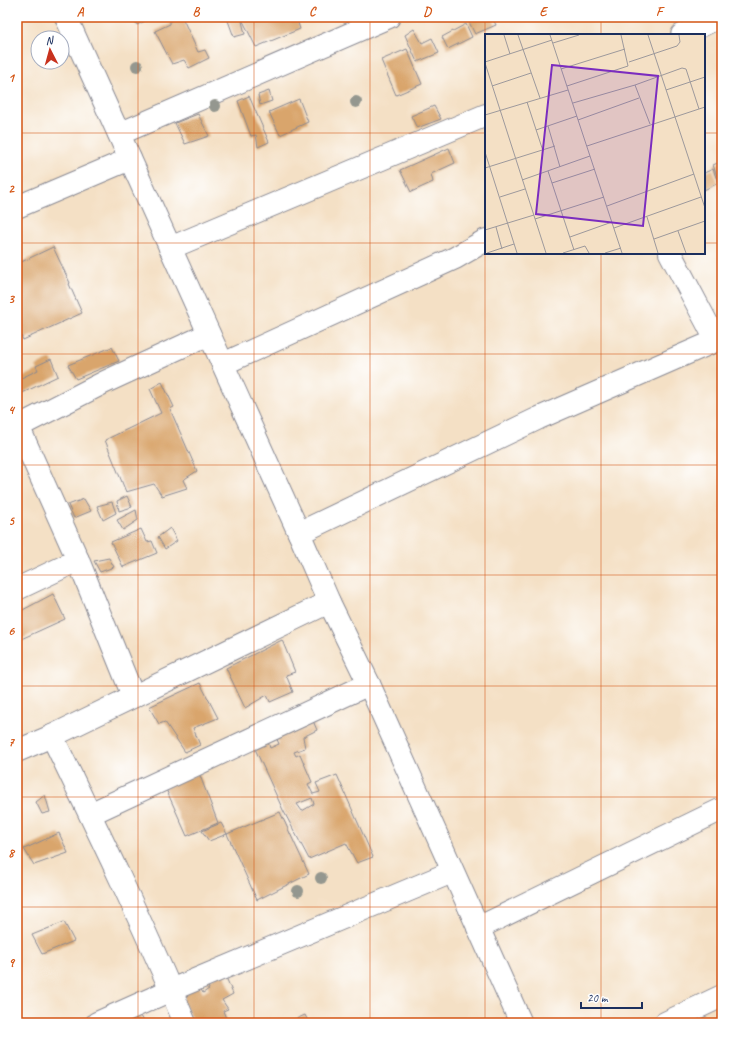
<svg xmlns="http://www.w3.org/2000/svg" width="739" height="1040" font-family="Caveat,sans-serif">
<style>
.building{fill:#d9a56c;fill-rule:evenodd}
.lines{fill:none;stroke-linecap:round;stroke-linejoin:round}
.minor-casing{stroke:#888892;stroke-width:24}
.minor{stroke:#fff;stroke-width:22}
.tree{fill:#94978f}
.grid{fill:none;stroke:#d45514;stroke-width:1;stroke-opacity:0.55}
.inset-road{fill:none;stroke:#9d999c;stroke-width:1}
.view{fill:#7b2cbf;fill-opacity:0.15;stroke:#7b2cbf;stroke-width:2}
.inset-edge{fill:none;stroke:#1b2f5e;stroke-width:2}
.neatline{fill:none;stroke:#d45514;stroke-width:1.5}
.grid-label{font-size:13px;text-anchor:middle;font-weight:bold;fill:#d45514}
</style>
<rect width="100%" height="100%" fill="#fff"/>
<filter id="ink" filterUnits="userSpaceOnUse"><feTurbulence type="fractalNoise" baseFrequency=".025" numOctaves="2"/><feDisplacementMap in="SourceGraphic" scale="8" xChannelSelector="R" yChannelSelector="G"/><feConvolveMatrix kernelMatrix="1 2 1 2 8 2 1 2 1" color-interpolation-filters="sRGB"/></filter>
<filter id="wash" filterUnits="userSpaceOnUse"><feTurbulence type="fractalNoise" baseFrequency=".012" numOctaves="4" result="noise"/><feDisplacementMap in="SourceGraphic" scale="16" xChannelSelector="R" yChannelSelector="G"/><feGaussianBlur stdDeviation="0.9" result="paint"/><feColorMatrix in="noise" values="0 0 0 0 0 0 0 0 0 0 0 0 0 0 0 0 0 1.4 0 .05"/><feComposite in="paint" operator="in"/></filter>
<g filter="url(#wash)">
<rect width="100%" height="100%" fill="#f4e0c5"/>
<g id="blocks">
<!-- building -->
<g class="building">
<path d="M133,17H153L137,25Z"/>
<path d="M170,17H182L198,52L205,50L209,58L189,68L184,60L172,64L155,31L170,24Z"/>
<path d="M230,17H241L245,34L234,37L227,18Z"/>
<path d="M241,17H296L300,29L256,47Z"/>
<path d="M484,17H492L496,25L475,34L469,22Z"/>
<path d="M466,24L472,37L448,49L442,37Z"/>
<path d="M414,29L422,43L432,38L439,53L417,62L405,35Z"/>
<path d="M407,49L422,84L396,95L381,60Z"/>
<path d="M269,91L272,101L260,105L258,95Z"/>
<path d="M249,96L269,142L258,147L256,135L251,136L238,101Z"/>
<path d="M299,99L308,122L280,135L269,112Z"/>
<path d="M434,106L441,119L417,128L411,116Z"/>
<path d="M198,114L209,136L185,144L175,123Z"/>
<path d="M449,148L455,163L431,174L433,182L411,192L400,170Z"/>
<path d="M722,161V190L713,165Z"/>
<path d="M713,169L718,183L704,190V173Z"/>
<path d="M53,247L70,283L69,284L82,313L23,340L17,327V264Z"/>
<path d="M112,347L119,361L76,379L68,365Z"/>
<path d="M51,359L58,376L18,395L17,380L38,370L36,366Z"/>
<path d="M162,382L174,407L170,409L197,471L183,480L187,488L162,496L154,484L126,492L105,440L161,413L150,389Z"/>
<path d="M127,496L132,507L119,511L117,501Z"/>
<path d="M84,499L91,511L74,518L68,505Z"/>
<path d="M112,502L116,513L103,520L97,506Z"/>
<path d="M136,510L138,520L123,530L117,520Z"/>
<path d="M170,528L177,541L165,549L158,537Z"/>
<path d="M141,529L147,542L152,541L157,553L123,567L111,542Z"/>
<path d="M109,558L114,567L100,572L94,561Z"/>
<path d="M53,594L65,619L19,640L17,636V613Z"/>
<path d="M282,640L295,672L286,675L293,692L270,702L267,695L245,708L226,668Z"/>
<path d="M200,683L218,718L193,728L200,745L185,752L165,722L159,724L149,707Z"/>
<path d="M310,714L317,730L303,737L305,748L294,752L296,756L300,754L312,782L308,784L313,794L320,792L316,783L337,775L373,857L357,863L346,843L309,859L283,810L251,740L266,736L270,748L279,744L274,732ZM312,798L314,804L302,811L297,804Z"/>
<path d="M199,773L218,823L187,836L165,787Z"/>
<path d="M45,795L50,812L42,814L36,802Z"/>
<path d="M280,812L309,874L257,900L227,834Z"/>
<path d="M221,823L227,834L209,841L202,831Z"/>
<path d="M59,833L68,853L34,865L24,849Z"/>
<path d="M64,922L74,941L42,954L32,935Z"/>
<path d="M223,970L233,994L222,1000L228,1009L223,1011L228,1023H195L179,996L199,986L203,993L209,989L207,982Z"/>
<path d="M137,1009L145,1023H112Z"/>
<path d="M305,1015L309,1023H287Z"/>
</g>
</g>
</g>
<g filter="url(#ink)">
<use href="#blocks" fill-opacity="0" stroke="#888892" stroke-width="1"/>
<g class="lines">
<defs>
<g id="minor">
<path d="M66,17L299,533L329,602L369,684L521,1023"/>
<path d="M682,35L719,17"/>
<path d="M119,134L389,17"/>
<path d="M17,207L130,159"/>
<path d="M170,248L486,115"/>
<path d="M670,253L716,340"/>
<path d="M223,364L455,258L486,240"/>
<path d="M18,426L78,560L133,696"/>
<path d="M17,427L105,382L209,334"/>
<path d="M299,533L539,418L722,338"/>
<path d="M17,589L78,560"/>
<path d="M52,736C98,831 144,926 185,1023"/>
<path d="M17,751L52,736L329,602"/>
<path d="M90,814L369,684"/>
<path d="M478,928L722,809"/>
<path d="M97,1023L171,990L452,872"/>
<path d="M665,1023L722,996"/>
</g>
</defs>
<!-- minor casing -->
<use href="#minor" class="minor-casing"/>
<!-- minor -->
<use href="#minor" class="minor"/>
</g>
<!-- trees -->
<g class="tree">
<circle cx="137" cy="66" r="6"/>
<circle cx="356" cy="102" r="6"/>
<circle cx="215" cy="106" r="6"/>
<circle cx="321" cy="878" r="6"/>
<circle cx="298" cy="891" r="6"/>
</g>
</g>
<!-- grid -->
<path class="grid" d="M138,17V1023M254,17V1023M370,17V1023M485,17V1023M601,17V35M17,133H486M704,133H722M17,243H486M704,243H722M601,253V1023M17,354H722M17,465H722M17,575H722M17,686H722M17,797H722M17,907H722"/>
<!-- overview -->
<g transform="translate(485 34)">
<rect width="220" height="220" fill="#f4e0c5"/>
<path class="inset-road" d="M19,1L25,20M33,1L55,64M65,1L137,219M163,1L220,174M68,9L94,1M0,28L67,6M144,28L192,12L195,8L194,1M0,29L61,219M76,35L140,15M7,52L46,39M82,52L143,32L136,1M181,56L220,43M42,68L58,117M88,69L150,51M0,81L83,56M93,86L154,64M165,90L150,51L197,34L201,35L214,75M63,92L75,133M51,96L92,82M102,112L220,73M0,118L32,219M0,134L70,112M63,137L89,216M37,146L105,122M67,149L110,135M15,163L40,155M122,172L209,140M162,183L173,219M50,185L119,163M11,193L17,215M129,194L216,163M0,196L49,181M193,197L201,219M85,203L127,188M169,205L220,187M2,219L29,210M78,219L100,212L104,219M120,219L136,214"/>
<path class="view" d="M67,31L173,42L158,192L51,180Z"/>
<rect width="220" height="220" class="inset-edge"/>
</g>
<!-- margin -->
<rect width="739" height="1040" fill="none" stroke="#fff" stroke-width="44"/>
<!-- north arrow -->
<g transform="translate(50 50) rotate(354)"><circle r="19" fill="#ffffff" stroke="#a4acbf"/>
<path d="M0-3L7 15L0 10L-7 15Z" fill="#c8321e"/>
<text y="-6" font-size="11" font-weight="bold" text-anchor="middle" fill="#1b2f5e">N</text>
</g>
<!-- scale -->
<path d="M581 1002v6h61v-6" fill="none" stroke="#1b2f5e" stroke-width="2"/>
<text x="587" y="1002" font-size="12" fill="#1b2f5e" stroke="#ffffff" stroke-width="3" paint-order="stroke">20 m</text>
<rect x="22" y="22" width="695" height="996" class="neatline"/>
<g class="grid-label">
<text x="80" y="16">A</text>
<text x="196" y="16">B</text>
<text x="312" y="16">C</text>
<text x="427" y="16">D</text>
<text x="543" y="16">E</text>
<text x="659" y="16">F</text>
<text x="11" y="82">1</text>
<text x="11" y="193">2</text>
<text x="11" y="303">3</text>
<text x="11" y="414">4</text>
<text x="11" y="525">5</text>
<text x="11" y="635">6</text>
<text x="11" y="746">7</text>
<text x="11" y="857">8</text>
<text x="11" y="967">9</text>
</g>
</svg>
